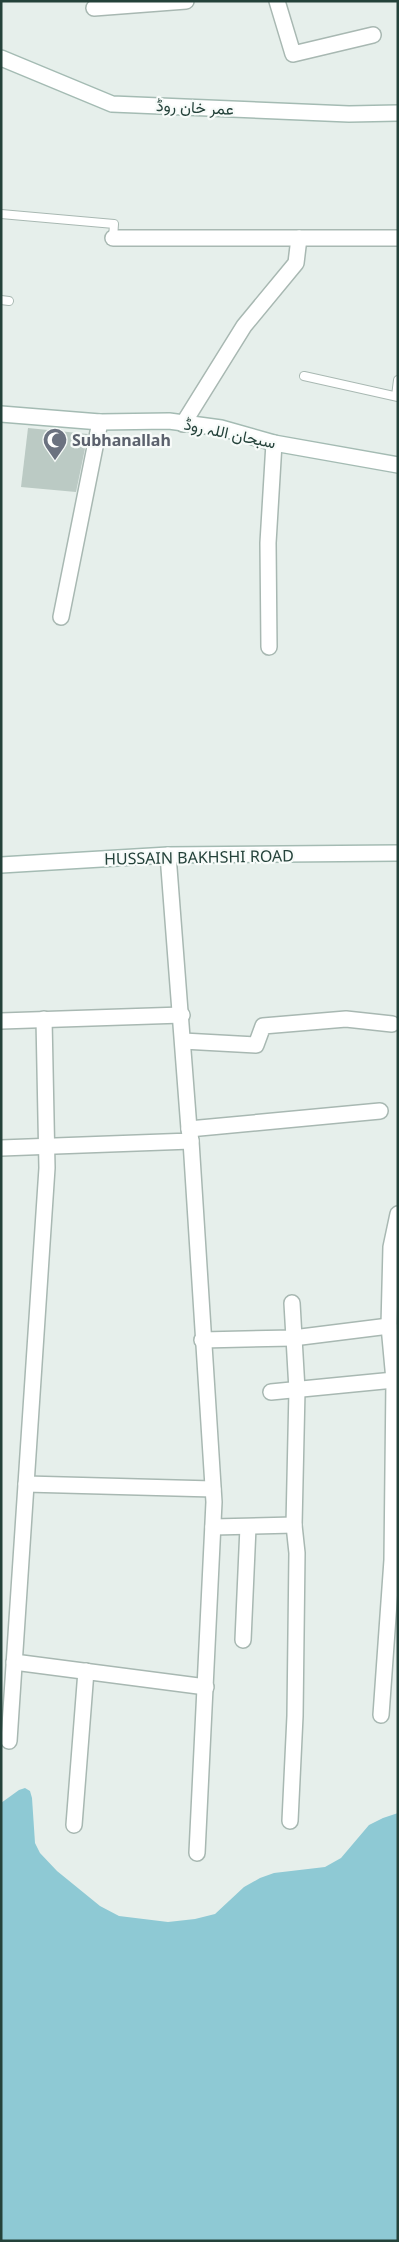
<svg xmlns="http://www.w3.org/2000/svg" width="399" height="2242" font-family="'Noto Sans',Vazirmatn,sans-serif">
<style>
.water{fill:#8ec9d4}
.building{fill:#bbcac4}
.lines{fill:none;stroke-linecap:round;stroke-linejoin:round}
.lane-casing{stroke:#a8b8b2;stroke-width:10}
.street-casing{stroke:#a8b8b2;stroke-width:18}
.secondary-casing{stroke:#a4bbb3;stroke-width:18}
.lane{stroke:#fff;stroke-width:8}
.street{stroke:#fff;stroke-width:15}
.secondary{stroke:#fff;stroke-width:15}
.labels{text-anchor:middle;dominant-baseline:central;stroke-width:4.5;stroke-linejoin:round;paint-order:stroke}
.street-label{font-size:16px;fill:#24423a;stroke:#f7fbf9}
.worship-label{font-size:16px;font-weight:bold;fill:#5b616d;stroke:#f7fbf9;text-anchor:start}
</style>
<rect width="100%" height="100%" fill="#e6efeb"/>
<!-- water -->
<path class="water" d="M25,1788L30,1791L32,1798L35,1843L40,1853L57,1871L100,1906L119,1916L168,1922L195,1919L215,1914L244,1887L260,1878L274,1873L325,1867L341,1858L369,1825L383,1818L398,1813V2241H1V1803L19,1790Z"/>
<!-- building -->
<path class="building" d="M28,428L88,434L76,492L21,487Z"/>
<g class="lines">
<defs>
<g id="lane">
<path d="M1,214L114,224L113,238"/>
<path d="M1,300L9,301"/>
<path d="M304,376L398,397"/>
<path d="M396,396L398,380"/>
</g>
<g id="street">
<path d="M277,1L293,54L373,35"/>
<path d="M94,8L186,1"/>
<path d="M113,238H398"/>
<path d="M183,424L244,326L296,263L299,238"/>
<path d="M61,617L100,422"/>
<path d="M269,647L268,543L274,443"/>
<path d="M168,855L189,1129"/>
<path d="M1,1021L182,1015"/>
<path d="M183,1041L256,1045L263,1026L346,1019L392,1024"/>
<path d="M191,1141L214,1502L197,1853"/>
<path d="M1,1148L191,1141L189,1129L380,1111"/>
<path d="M202,1340L293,1338L389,1326"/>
<path d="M271,1392L394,1380"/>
<path d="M26,1484L213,1489"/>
<path d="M213,1527L294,1525"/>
<path d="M243,1640L248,1527"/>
<path d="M14,1662L206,1687"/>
<path d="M381,1715L392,1560L394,1380L389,1326L391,1247L398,1214"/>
<path d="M9,1741L47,1168L44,1019"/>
<path d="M290,1821L295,1716L297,1553L294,1525L297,1390L292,1303"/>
<path d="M74,1825L86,1671"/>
</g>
<g id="secondary">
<path d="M1,58L112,104L349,114L398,113"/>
<path d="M1,414L100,422L169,421L221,428L274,443L398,465"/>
<path d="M1,865L168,855L398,853"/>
</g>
</defs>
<!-- lane casing -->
<use href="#lane" class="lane-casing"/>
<!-- street casing -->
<use href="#street" class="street-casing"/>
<!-- secondary casing -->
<use href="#secondary" class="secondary-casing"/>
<!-- lane -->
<use href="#lane" class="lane"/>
<!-- street -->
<use href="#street" class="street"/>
<!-- secondary -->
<use href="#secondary" class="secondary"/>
</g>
<!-- icons -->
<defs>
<symbol id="mosque-pin" viewBox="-11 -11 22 30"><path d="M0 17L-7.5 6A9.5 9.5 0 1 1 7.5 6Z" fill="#6b7280" stroke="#f7fbf9"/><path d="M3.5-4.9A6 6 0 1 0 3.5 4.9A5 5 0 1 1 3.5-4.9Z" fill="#fff"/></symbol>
</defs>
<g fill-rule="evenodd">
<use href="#mosque-pin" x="41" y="426" width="28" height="38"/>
</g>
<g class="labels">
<!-- street labels -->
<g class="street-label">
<text transform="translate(195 107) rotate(3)">عمر خان روڈ</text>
<text transform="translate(230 433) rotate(12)">سبحان اللہ روڈ</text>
<text transform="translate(199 857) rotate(-1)">HUSSAIN BAKHSHI ROAD</text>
</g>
<!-- worship labels -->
<g class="worship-label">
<text x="72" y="440">Subhanallah</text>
</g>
</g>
<!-- border -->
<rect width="399" height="2242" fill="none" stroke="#24423a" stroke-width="5"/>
</svg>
